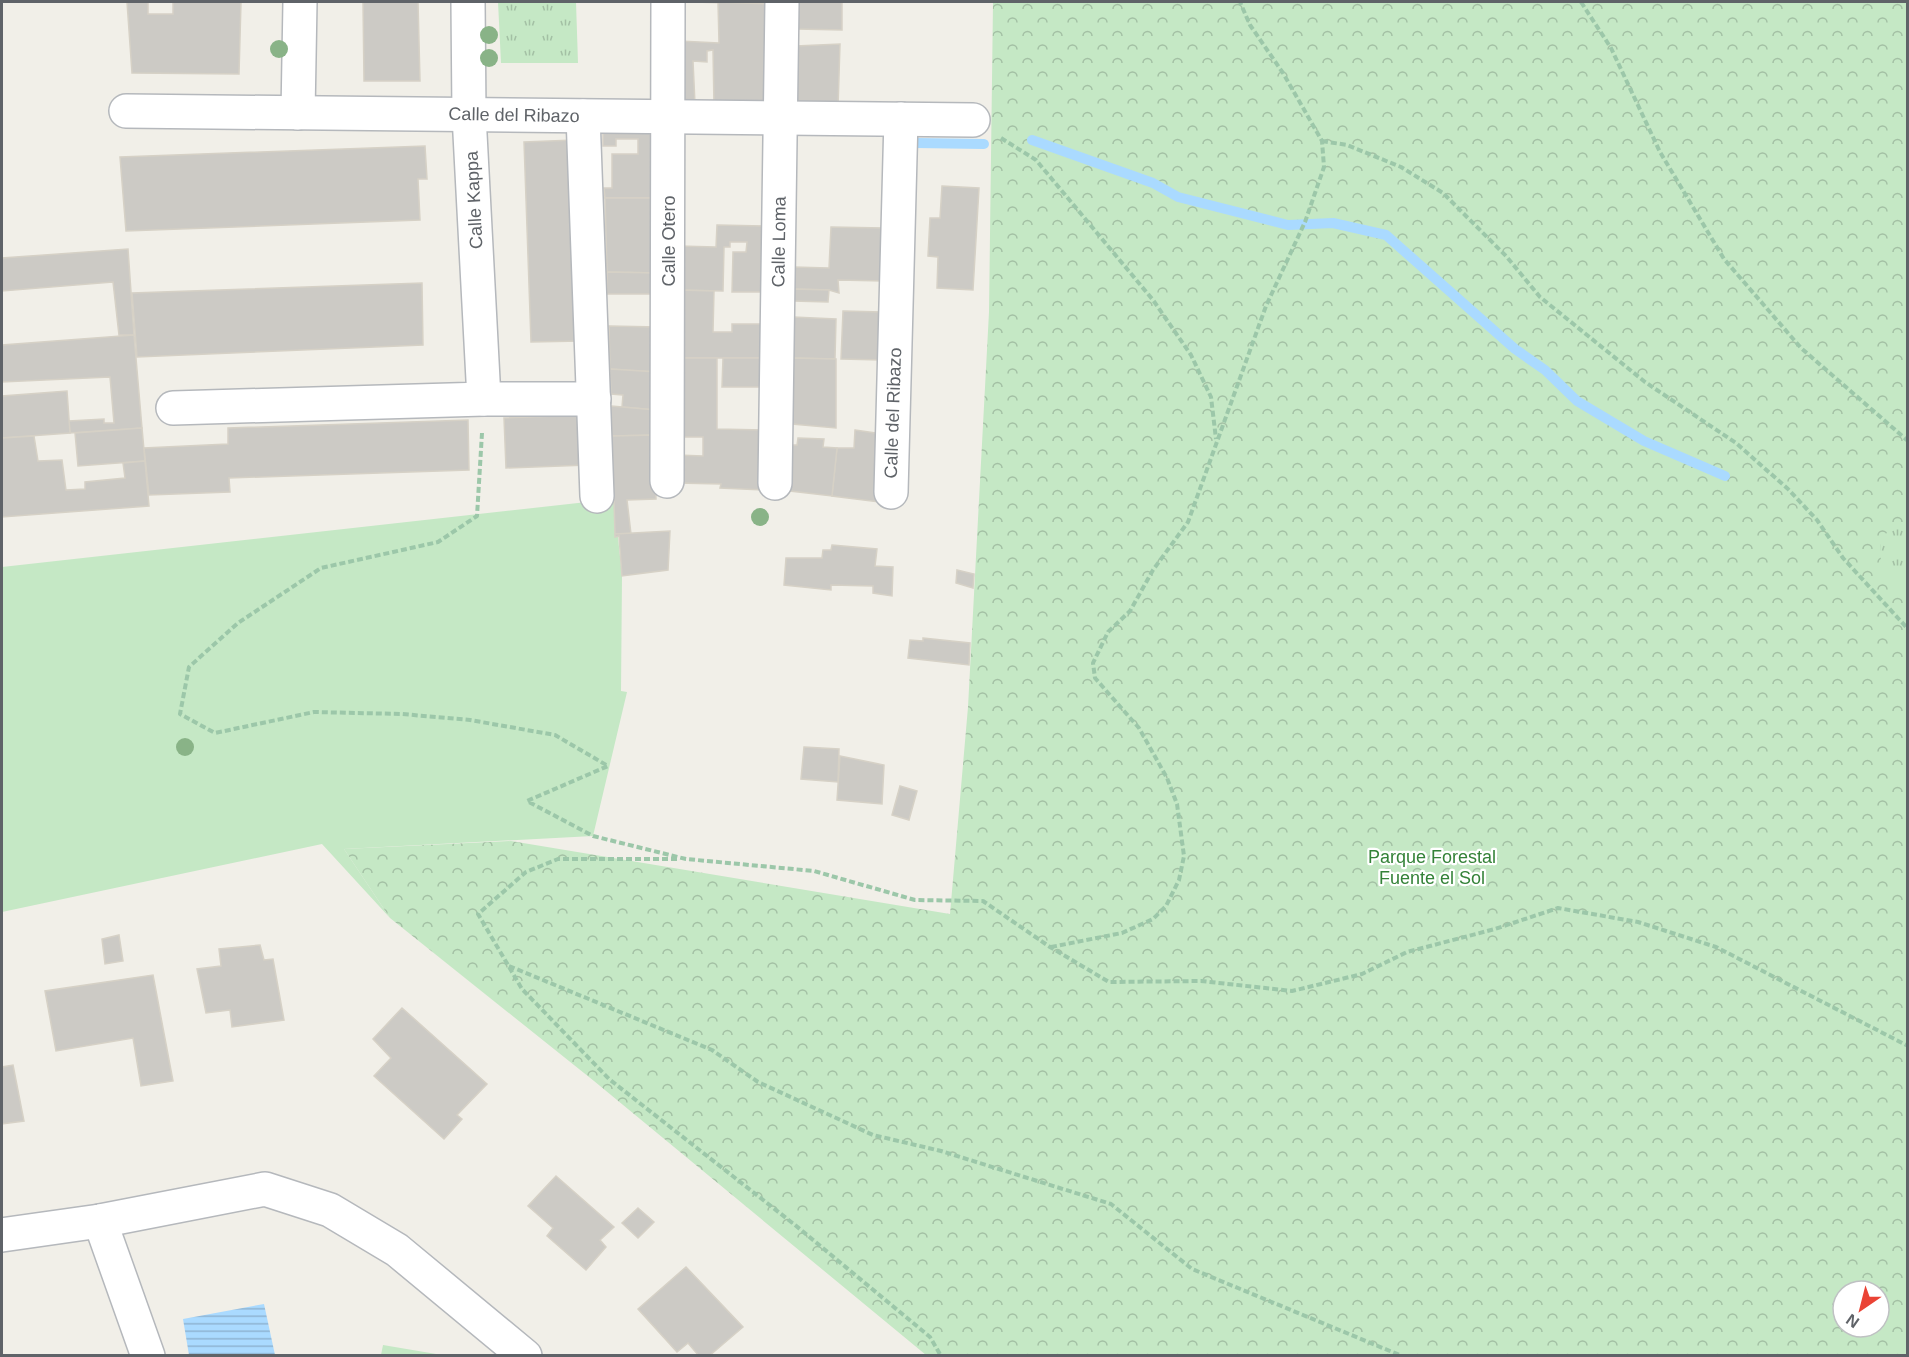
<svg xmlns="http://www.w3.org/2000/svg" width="1909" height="1357" font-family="Helvetica,sans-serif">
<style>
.grass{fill:#c5e8c5}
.forest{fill:url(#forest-crowns);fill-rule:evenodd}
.park{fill:url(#park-tufts)}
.water{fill:url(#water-rules)}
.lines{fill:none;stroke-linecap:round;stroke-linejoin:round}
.stream{stroke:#aadaff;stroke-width:10}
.building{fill:#cccac5;stroke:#d6d1c6;stroke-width:1.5}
.minor-casing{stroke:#b5b8bc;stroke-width:36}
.path{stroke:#9cc7a9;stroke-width:4;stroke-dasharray:6 3;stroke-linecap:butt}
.minor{stroke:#fff;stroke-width:33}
.tree{fill:#89b387}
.labels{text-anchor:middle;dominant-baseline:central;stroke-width:4.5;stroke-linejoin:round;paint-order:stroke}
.street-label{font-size:18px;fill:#5f6368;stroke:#fff}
.park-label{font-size:18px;fill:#348238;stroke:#fff}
</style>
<defs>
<pattern id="forest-crowns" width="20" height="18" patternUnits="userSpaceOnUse" patternTransform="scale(1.5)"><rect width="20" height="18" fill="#c5e8c5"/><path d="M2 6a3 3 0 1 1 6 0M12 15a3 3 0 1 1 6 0" fill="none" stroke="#a3c0a4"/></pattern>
<pattern id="park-tufts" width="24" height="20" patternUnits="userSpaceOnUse" patternTransform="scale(1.5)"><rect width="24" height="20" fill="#c5e8c5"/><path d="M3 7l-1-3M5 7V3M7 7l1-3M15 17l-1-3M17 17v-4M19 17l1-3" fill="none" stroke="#a3c0a4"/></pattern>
<pattern id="water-rules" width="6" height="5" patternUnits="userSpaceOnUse" patternTransform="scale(1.5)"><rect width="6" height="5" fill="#aadaff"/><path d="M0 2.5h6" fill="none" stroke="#8eb4d2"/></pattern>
</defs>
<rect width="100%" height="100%" fill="#f1efe8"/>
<!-- grass -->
<g class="grass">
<path d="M614,499L622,576L621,691L627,692L593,836L344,849L390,918L322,844L2,912V567Z"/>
<path d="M383,1345L442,1355H381Z"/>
</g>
<!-- forest -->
<path class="forest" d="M993,2H1907V1355H926L594,1081L390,918L344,849L511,841L950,914L968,707L989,312ZM1843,1291H1879V1327H1843Z"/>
<!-- park -->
<g class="park">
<path d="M498,2H576L578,63H501Z"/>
<path d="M1894,529H1907V585L1892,584L1881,564L1880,537Z"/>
</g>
<!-- water -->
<path class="water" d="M264,1304L275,1355H189L183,1319Z"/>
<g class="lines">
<!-- stream -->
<g class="stream">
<path d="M1032,140L1153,183L1178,197L1288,225L1333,223L1386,235L1515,349L1545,370L1577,401L1644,441L1725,476"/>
<path d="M916,143L984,144"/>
</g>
</g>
<!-- building -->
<g class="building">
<path d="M127,2H148V14H173V2H241L239,74L132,73Z"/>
<path d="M363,2H418L420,81H364Z"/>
<path d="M692,2H769V4Z"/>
<path d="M718,2L769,4L768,105H714L713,50L707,51V62L693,61L695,104H679L680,41L719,43Z"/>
<path d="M797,2H842V30L797,29Z"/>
<path d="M840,44L838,107L796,106V46Z"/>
<path d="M603,123L657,128L658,198H605L604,188H612V154H638V139H616V146H603Z"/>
<path d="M574,140L581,341L531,342L524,142Z"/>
<path d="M425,146L427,179H418L420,220L126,231L120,157Z"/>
<path d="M942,186L979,188L973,290L937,288L938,257L928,256L930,218H940Z"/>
<path d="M605,198H658L657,273L607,272Z"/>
<path d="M717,225L768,226L767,292H732L733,252H746L747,242H730V247H724L723,291L678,290L679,246L716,247Z"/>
<path d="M831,227L884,228L883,281L838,280L839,293L829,290L793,289L794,267L829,268Z"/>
<path d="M128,249L134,335H119L113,282L2,291V258Z"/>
<path d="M607,272L657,273V294H607Z"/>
<path d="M422,283L423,345L137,357L132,293Z"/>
<path d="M793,289L829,290L828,302L793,301Z"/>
<path d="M678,290L714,291L713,332H732V324H767L766,358H678Z"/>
<path d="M843,311L882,312L881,360L841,359Z"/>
<path d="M793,317L836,319L835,359L791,358Z"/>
<path d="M609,326L658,327L657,372L610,369Z"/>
<path d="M134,335L142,428L70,433L69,421L104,419V423H114L110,377L2,382V345Z"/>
<path d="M678,358H717V429L765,430L764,490L720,488L721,484L677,483L678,455L703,456V437H677Z"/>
<path d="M723,358H766V387H722Z"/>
<path d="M791,358L836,359V428L792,424Z"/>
<path d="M610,369L657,372L656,410L622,407L623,395L611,394Z"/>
<path d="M67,391L70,433L2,438V396Z"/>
<path d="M611,406L656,410L655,435L612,436Z"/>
<path d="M585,415L587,465L506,468L504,418Z"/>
<path d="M468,420L469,470L229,478L230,492L149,495L144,448L228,444V428Z"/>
<path d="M142,428L145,461L78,466L75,433Z"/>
<path d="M855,430L882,434L879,502L832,496L837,448H854Z"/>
<path d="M655,435L656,499L627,500L631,534H615L612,436Z"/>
<path d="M34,436L38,461L62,460L66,490L85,489V482L125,478L123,463L145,461L149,506L2,517V438Z"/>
<path d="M798,438L824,439L823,447L837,448L832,496L790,491L791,445H797Z"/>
<path d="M670,531L668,570L622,576L619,536L615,537V534Z"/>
<path d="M832,545L877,549L875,566L893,567L892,596L873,593V586L831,585V590L784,585L786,558H822L823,550H831Z"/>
<path d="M957,570L974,574L973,588L956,583Z"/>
<path d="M923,638L970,643L969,665L908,658L910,640L923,641Z"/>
<path d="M804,747L839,749L838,782L801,779Z"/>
<path d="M840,756L884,765L882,804L837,800Z"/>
<path d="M900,786L917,791L909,820L892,815Z"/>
<path d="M119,935L123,961L105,964L102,939Z"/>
<path d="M260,945L264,960L273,959L284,1020L232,1027L230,1010L206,1013L197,969L221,966L219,949Z"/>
<path d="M153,975L173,1081L141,1086L133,1038L56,1051L45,991Z"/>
<path d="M402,1008L487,1084L457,1115L462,1119L444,1139L374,1076L391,1058L373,1039Z"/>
<path d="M13,1065L24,1121L2,1124V1067Z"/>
<path d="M556,1176L614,1227L600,1240L606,1247L586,1270L547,1236L553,1228L528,1206Z"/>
<path d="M638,1208L654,1222L638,1238L622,1223Z"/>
<path d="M686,1267L743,1327L709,1356H699L688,1343L677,1352L638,1309Z"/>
</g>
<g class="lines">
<defs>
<g id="minor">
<path d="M126,111L973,120"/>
<path d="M298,113L300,2"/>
<path d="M583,116L597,496"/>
<path d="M484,399H594"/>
<path d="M173,408L484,399L469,115L468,2"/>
<path d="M667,481L668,2"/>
<path d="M775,483L782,2"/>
<path d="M891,492L901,119"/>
<path d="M100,1221L148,1356"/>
<path d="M2,1235L100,1221L265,1189L330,1210L397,1250L525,1356"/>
</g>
</defs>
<!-- minor casing -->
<use href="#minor" class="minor-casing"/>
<!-- path -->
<g class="path">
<path d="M1581,2L1611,48L1660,152L1724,259L1801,348L1908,441"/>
<path d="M1001,138L1036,160L1153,300L1191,355L1211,397L1216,439"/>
<path d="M1322,141L1347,145L1401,167L1443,193L1506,256L1540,297L1645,382L1736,443L1788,489L1817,520L1843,558L1908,629"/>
<path d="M482,433L477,516L438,542L321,568L238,623L189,667L180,714L215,733L314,712L402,714L470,720L555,735L608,766L527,801L593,836L686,859L814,871L915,900L983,901L1050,947L1109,982L1201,981L1292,991L1362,974L1407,952L1495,929L1558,908L1638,922L1716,947L1908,1046"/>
<path d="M677,859H558L526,872L478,914L522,989L609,1079L795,1225L930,1337L941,1356"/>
<path d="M1051,947L1122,933L1153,919L1166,906L1179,880L1184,856L1177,804L1167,778L1139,728L1095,678L1093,663L1108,632L1130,611L1153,570L1188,522L1266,306L1305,222L1324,167L1322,141L1283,73L1250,25L1240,2"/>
<path d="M509,966L712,1050L758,1082L873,1135L941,1151L1111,1204L1192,1269L1402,1356"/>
</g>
<!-- minor -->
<use href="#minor" class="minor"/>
</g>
<!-- trees -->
<g class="tree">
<circle cx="489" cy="35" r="9"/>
<circle cx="279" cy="49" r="9"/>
<circle cx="489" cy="58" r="9"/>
<circle cx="760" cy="517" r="9"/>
<circle cx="185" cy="747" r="9"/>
</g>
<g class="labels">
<!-- street labels -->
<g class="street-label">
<text transform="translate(514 115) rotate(1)">Calle del Ribazo</text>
<text transform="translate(474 200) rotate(-93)">Calle Kappa</text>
<text transform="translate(669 241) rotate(-90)">Calle Otero</text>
<text transform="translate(779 242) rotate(-89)">Calle Loma</text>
<text transform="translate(893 413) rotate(-88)">Calle del Ribazo</text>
</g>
<!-- park labels -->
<g class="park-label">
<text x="1432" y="857">Parque Forestal<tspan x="1432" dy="21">Fuente el Sol</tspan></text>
</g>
</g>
<!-- border -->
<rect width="1909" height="1357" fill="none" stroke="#5f6368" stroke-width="6"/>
<!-- north arrow -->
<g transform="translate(1861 1309) rotate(215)"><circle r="28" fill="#ffffff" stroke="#bfc1c3" stroke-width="1.5"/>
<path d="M0-4.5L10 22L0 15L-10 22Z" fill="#ea4335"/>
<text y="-9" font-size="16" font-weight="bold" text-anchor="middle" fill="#5f6368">N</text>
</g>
</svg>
